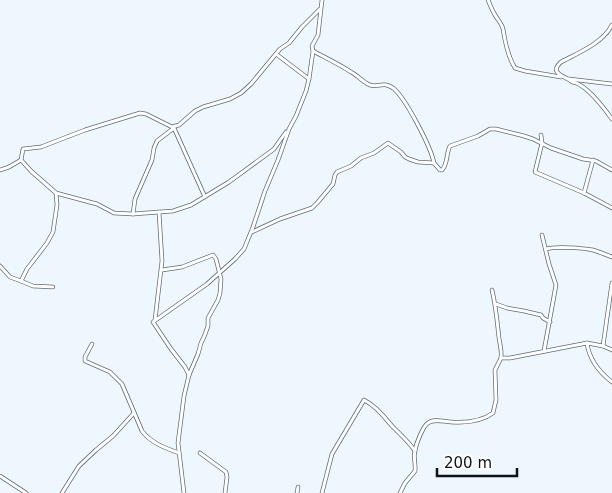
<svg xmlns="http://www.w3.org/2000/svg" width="612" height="493" font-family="'DejaVu Sans',sans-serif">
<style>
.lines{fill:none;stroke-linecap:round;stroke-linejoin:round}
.street-casing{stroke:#5f6c74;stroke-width:4.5}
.street{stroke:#fff;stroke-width:3}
</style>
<rect width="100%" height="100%" fill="#eef7fd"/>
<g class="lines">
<defs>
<g id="street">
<path d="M488,0C490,5 492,10 495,15C498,20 502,24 503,29C505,42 508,57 515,68L525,71L561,77"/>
<path d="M612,25C603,43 578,53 561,62C548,74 566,76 572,82C585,83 604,108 612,119"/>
<path d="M313,51C326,58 339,64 351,72C357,75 364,83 370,85C379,88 382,81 393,88C405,97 431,147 434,163"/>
<path d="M276,54L309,79"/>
<path d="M569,79L612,84"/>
<path d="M541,135L542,143L535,172L584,193L612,208"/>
<path d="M21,160L23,149L41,147L85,130L140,113L146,114L172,127L179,125L195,111L203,107L230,99L241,93L251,84L280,49L289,43L302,27L320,9"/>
<path d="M0,170L9,167L21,160L31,171L56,193L97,204L114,213L133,214L173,211L191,205L229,182L270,152L274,149L286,132"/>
<path d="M584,193L593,160"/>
<path d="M133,214L135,199L152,160L154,148L157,141L174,128L205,197"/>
<path d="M252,232L280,219L312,208L318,202L333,184L335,175L337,172L351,166L361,158L374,153L388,143L401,152L405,157L409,159L418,162L434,163L440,170H442C448,164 446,153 450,146L478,136L490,129H496L524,136L533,139L551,148L583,159L596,161L612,170"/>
<path d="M542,235L549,264L556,285L544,351"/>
<path d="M546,249C556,246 582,248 593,250C600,252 606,255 612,257"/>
<path d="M0,266L10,277L21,281"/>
<path d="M162,270L182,267L213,255L216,259L221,279L220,293L218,300L208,318V326L204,337L201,343L198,354L189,375L184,396L178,443L184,493"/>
<path d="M53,287L33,286L21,281L27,269L47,243L53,232L57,205L56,193"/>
<path d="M492,290C496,306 497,321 499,338C500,345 502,351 501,358"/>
<path d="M496,304L507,308L524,311L541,315L543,318L550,322"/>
<path d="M155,320L162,261L159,212"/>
<path d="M587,343C589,358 599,372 612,382"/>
<path d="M92,344L85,357V361L110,372L122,384L142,431C151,443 165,448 179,453"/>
<path d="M603,346L612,283"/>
<path d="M189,375L185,367L171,349L153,322L207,284L235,259L244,249L253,227L265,191L278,160L289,129L296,116L306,91L309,79L313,51L312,46L318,35L322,0"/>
<path d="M200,453L226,472L227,477L225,493"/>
<path d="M0,476L26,493"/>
<path d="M62,493L79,466L96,450L113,436L134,413"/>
<path d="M297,493L298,487"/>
<path d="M322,493L332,454L364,400C376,406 384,417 393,427C401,435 409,442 415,451"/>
<path d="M400,493L405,483L415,471C416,464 413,457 415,451C416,444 423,426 428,423C434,418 445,422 451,422C466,423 481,422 493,413L496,400L495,370L501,358H510L587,343L603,346L612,350"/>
</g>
</defs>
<!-- street casing -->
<use href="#street" class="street-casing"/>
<!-- street -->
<use href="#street" class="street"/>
</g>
<!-- scale -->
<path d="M437 468v8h80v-8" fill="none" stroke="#0e1316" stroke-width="2.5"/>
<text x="444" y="468" font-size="15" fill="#0e1316" stroke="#ffffff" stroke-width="4" paint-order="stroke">200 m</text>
</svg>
